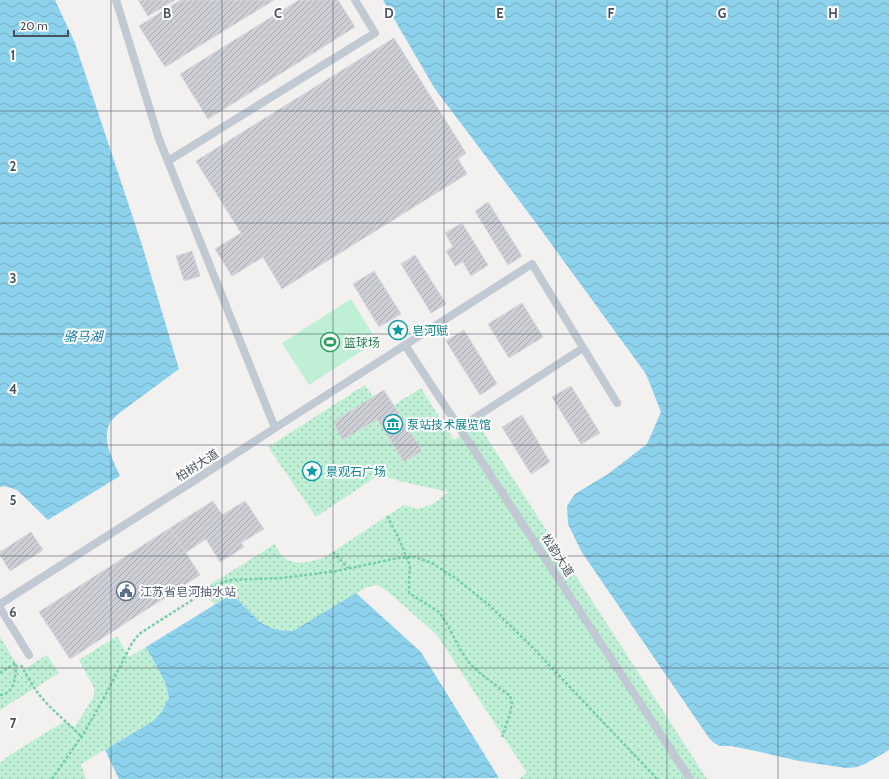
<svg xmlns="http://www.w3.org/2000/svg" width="889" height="779" font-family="Cabin,'Noto Sans SC',sans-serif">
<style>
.grass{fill:url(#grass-dots)}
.pitch{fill:#bff0d5}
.water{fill:url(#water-waves)}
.building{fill:url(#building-hatch);stroke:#d4d6dc}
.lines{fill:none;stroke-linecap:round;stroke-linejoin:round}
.path{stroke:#77cea9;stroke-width:2.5;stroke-dasharray:3 2;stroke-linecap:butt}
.service{stroke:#c1c9d2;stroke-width:8}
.grid{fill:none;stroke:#48525e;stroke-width:1;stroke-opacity:0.55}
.labels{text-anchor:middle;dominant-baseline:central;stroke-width:4;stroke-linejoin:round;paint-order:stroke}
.culture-label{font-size:12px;fill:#0d838f;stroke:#fff;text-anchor:start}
.leisure-label{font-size:12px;fill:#27864d;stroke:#fff;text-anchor:start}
.street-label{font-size:12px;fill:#48525e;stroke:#fff}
.service-label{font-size:12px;fill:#4e5e75;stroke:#fff;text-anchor:start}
.water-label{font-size:13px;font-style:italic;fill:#0c7aa5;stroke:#fff}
.grid-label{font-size:13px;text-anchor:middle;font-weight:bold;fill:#48525e;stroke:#fff;stroke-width:4;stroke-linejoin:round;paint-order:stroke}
</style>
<defs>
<pattern id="grass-dots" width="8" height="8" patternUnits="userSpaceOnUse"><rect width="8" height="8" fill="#bff0d5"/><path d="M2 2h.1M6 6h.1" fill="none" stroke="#9dc5b0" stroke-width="1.8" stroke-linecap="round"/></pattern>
<pattern id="water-waves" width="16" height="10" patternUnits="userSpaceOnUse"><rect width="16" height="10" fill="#8dd2ec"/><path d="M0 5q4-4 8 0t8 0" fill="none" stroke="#75adc2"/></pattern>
<pattern id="building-hatch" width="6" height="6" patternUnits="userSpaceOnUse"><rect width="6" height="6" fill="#cdcfd5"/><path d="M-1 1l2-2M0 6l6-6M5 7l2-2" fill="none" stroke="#a8abb0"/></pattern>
</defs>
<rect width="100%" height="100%" fill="#f3f0f0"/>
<!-- grass -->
<g class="grass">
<path d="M365,385L383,412L421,388L454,440L478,424L707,779H519L527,773L437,635L387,591L377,585L367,587L293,631L277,630L261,623L232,594L214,604L203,589L275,544C285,569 305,564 325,557L404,505L418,509L433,504L449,492L399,481L380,474L316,517L268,447Z"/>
<path d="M117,636L129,657L146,647L165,682L169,697L161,713L153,721L81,764L86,779H0V763L8,756L65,721L74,728L94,696V688L79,660Z"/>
<path d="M0,637L21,671L47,655L59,673L0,710Z"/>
</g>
<!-- pitch -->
<path class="pitch" d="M351,299L377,341L309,385L282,343Z"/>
<!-- water -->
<g class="water">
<path d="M0,0H55L75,43L142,245L179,369L118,414C116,416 113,419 111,421C100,438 113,460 120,476L48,520L17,490L5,486L0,487Z"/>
<path d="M383,0H889V750L865,764L857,767L846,768L799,761L760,752L731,746H720L714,743L709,738L581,551L568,524L567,506L575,494L608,474L647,444L661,412L646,374L536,223L435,89Z"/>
<path d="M356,593L421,652L499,778L119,779L105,750L153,721L161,713L169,697L165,682L146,647L232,594L261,623L277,630L293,631Z"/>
</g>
<!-- building -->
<g class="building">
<path d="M138,0H175L148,16Z"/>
<path d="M181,0H274L165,67L139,26Z"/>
<path d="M299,0H338L355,27L208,119L180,74Z"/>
<path d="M394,38L466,153L458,159L467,174L282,289L263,257L232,276L215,249L241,233L196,161Z"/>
<path d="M488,202L522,256L508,265L475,211Z"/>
<path d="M462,223L488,265L471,276L463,262L455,266L446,251L453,247L445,233Z"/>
<path d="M192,251L200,276L184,281L176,256Z"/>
<path d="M415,255L446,304L431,313L401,264Z"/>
<path d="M374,271L401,314L379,327L353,284Z"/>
<path d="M522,303L543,337L509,358L488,324Z"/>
<path d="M464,330L497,384L480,395L446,341Z"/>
<path d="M571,386L600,433L581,444L552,397Z"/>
<path d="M384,390L422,451L404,462L377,419L343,440L333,422Z"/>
<path d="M522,415L550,462L531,474L502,427Z"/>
<path d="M213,501L222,515L245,501L264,529L241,543L244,547L220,562L206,539L185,553L170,528Z"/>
<path d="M170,528L200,575L70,659L39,612Z"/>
<path d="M31,532L43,550L10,571L0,555V552Z"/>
</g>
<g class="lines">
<!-- path -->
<g class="path">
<path d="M387,516L399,539L410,566L409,581V593L439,612L446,622L460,649L470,664L481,674L510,696L512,703L510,714L502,737"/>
<path d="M333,552L348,568"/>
<path d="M21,665C27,676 33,687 41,697C53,711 68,723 81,736"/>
<path d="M0,673L17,662"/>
<path d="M0,695C15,694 16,675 16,663"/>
<path d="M52,779L84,733L106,694L132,643L139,634L214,586L230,580L282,578L337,571L398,558L415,557L432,563L458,580L489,605L534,649L657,779"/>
</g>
<!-- service -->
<g class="service">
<path d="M116,0L159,139L275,428"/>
<path d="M168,161L375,33L355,0"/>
<path d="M405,345L690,779"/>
<path d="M459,428L583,348"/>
<path d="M0,604L192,482L275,428L532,264L617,403"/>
<path d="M0,608L29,655"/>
</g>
</g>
<!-- grid -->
<path class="grid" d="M111,0V779M222,0V779M333,0V779M444,0V779M556,0V779M667,0V779M778,0V779M0,111H889M0,223H889M0,334H889M0,445H889M0,556H889M0,668H889"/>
<!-- icons -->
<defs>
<symbol id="sight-ring" viewBox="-11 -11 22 22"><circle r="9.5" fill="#fff" stroke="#0f9aa8" stroke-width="1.5"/><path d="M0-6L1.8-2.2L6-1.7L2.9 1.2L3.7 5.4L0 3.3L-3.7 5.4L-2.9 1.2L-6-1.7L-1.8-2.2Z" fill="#0f9aa8"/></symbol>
<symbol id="stadium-ring" viewBox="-11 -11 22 22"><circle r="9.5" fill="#fff" stroke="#2e9e5b" stroke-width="1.5"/><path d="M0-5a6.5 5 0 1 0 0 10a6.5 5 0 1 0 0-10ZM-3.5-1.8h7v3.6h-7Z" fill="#2e9e5b"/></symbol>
<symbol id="museum-ring" viewBox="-11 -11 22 22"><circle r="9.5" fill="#fff" stroke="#0f9aa8" stroke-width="1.5"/><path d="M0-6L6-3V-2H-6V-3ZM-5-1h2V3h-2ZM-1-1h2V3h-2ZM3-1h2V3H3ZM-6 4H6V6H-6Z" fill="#0f9aa8"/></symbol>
<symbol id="civic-ring" viewBox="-11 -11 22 22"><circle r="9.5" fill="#fff" stroke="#5c6f8a" stroke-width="1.5"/><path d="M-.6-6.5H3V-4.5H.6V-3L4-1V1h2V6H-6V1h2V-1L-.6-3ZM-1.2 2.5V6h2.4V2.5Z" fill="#5c6f8a"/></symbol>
</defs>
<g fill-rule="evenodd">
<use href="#sight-ring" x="387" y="319" width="22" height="22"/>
<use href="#stadium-ring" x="319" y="331" width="22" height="22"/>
<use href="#museum-ring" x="382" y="413" width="22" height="22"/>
<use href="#sight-ring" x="301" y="460" width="22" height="22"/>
<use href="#civic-ring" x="115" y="580" width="22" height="22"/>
</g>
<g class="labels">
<!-- culture labels -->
<g class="culture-label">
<text x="412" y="330">皂河赋</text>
<text x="407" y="424">泵站技术展览馆</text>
<text x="326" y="471">景观石广场</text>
</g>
<!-- leisure labels -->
<g class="leisure-label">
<text x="344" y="342">篮球场</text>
</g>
<!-- street labels -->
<g class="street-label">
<text transform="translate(197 465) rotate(-33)">柏树大道</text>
<text transform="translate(558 555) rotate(57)">松韵大道</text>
</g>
<!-- service labels -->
<g class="service-label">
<text x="140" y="591">江苏省皂河抽水站</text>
</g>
<!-- water labels -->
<g class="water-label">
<text x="83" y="336">骆马湖</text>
</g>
</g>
<g class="grid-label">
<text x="167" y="18">B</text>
<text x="278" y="18">C</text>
<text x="389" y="18">D</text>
<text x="500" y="18">E</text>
<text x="611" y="18">F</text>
<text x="722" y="18">G</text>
<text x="833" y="18">H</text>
<text x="13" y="60">1</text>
<text x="13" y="171">2</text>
<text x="13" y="283">3</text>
<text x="13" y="394">4</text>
<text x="13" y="505">5</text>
<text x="13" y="617">6</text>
<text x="13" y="728">7</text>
</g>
<!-- scale -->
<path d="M14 30v6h54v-6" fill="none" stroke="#48525e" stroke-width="2"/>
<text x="20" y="30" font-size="12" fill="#48525e" stroke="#ffffff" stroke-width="3" paint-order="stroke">20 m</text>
</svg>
